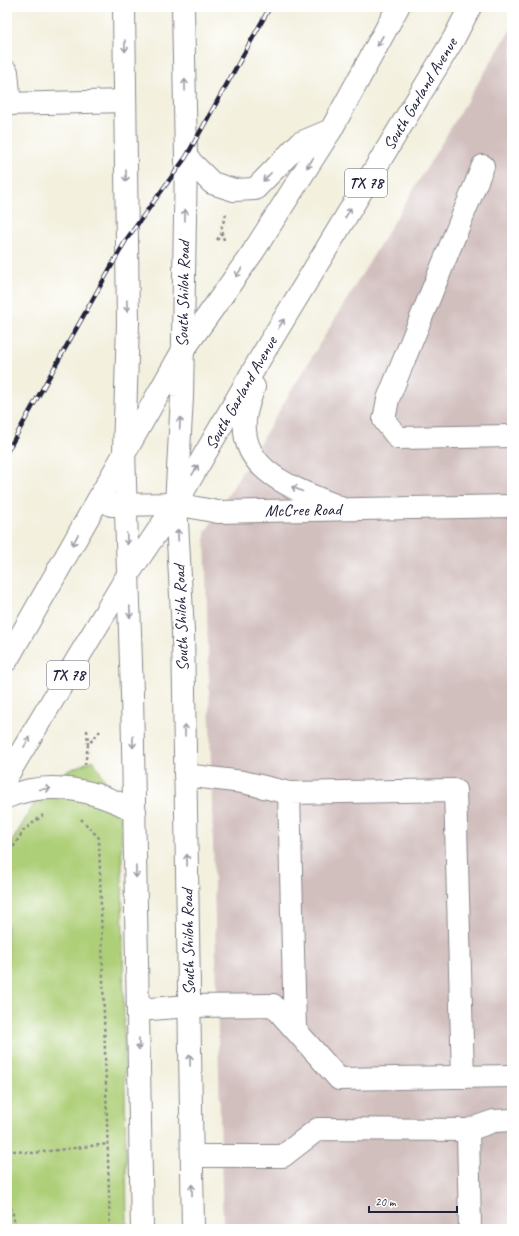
<svg xmlns="http://www.w3.org/2000/svg" width="519" height="1236" font-family="Caveat,sans-serif">
<style>
.industrial{fill:#d1bfbe}
.green{fill:#adcf77;stroke:#687859}
.lines{fill:none;stroke-linecap:round;stroke-linejoin:round}
.minor-casing{stroke:#8a898c;stroke-width:24}
.major-casing{stroke:#8a898c;stroke-width:24}
.path{stroke:#8a898c;stroke-width:2.5;stroke-dasharray:3 3;stroke-linecap:butt}
.minor{stroke:#fff;stroke-width:22}
.major{stroke:#fff;stroke-width:22}
.rail-casing{stroke:#22223b;stroke-width:4.5}
.rail{stroke:#fff;stroke-width:3;stroke-dasharray:9;stroke-linecap:butt}
.oneway{stroke:#9c9ca7}
.labels{text-anchor:middle;dominant-baseline:central;stroke-width:4;stroke-linejoin:round;paint-order:stroke}
.shield{fill:#fff;stroke:#646476;stroke-width:1}
.shield-label{font-size:16px;font-weight:bold;fill:#22223b}
.street-label{font-size:17px;fill:#22223b;stroke:#fff}
</style>
<rect width="100%" height="100%" fill="#fff"/>
<filter id="ink" filterUnits="userSpaceOnUse"><feTurbulence type="fractalNoise" baseFrequency=".025" numOctaves="2"/><feDisplacementMap in="SourceGraphic" scale="8" xChannelSelector="R" yChannelSelector="G"/><feConvolveMatrix kernelMatrix="1 2 1 2 8 2 1 2 1" color-interpolation-filters="sRGB"/></filter>
<filter id="wash" filterUnits="userSpaceOnUse"><feTurbulence type="fractalNoise" baseFrequency=".012" numOctaves="4" result="noise"/><feDisplacementMap in="SourceGraphic" scale="16" xChannelSelector="R" yChannelSelector="G"/><feGaussianBlur stdDeviation="0.9" result="paint"/><feColorMatrix in="noise" values="0 0 0 0 0 0 0 0 0 0 0 0 0 0 0 0 0 1.4 0 .05"/><feComposite in="paint" operator="in"/></filter>
<g filter="url(#wash)">
<rect width="100%" height="100%" fill="#f3f0de"/>
<!-- industrial -->
<path class="industrial" d="M512,27V1229H223L205,533Z"/>
<!-- green -->
<path class="green" d="M93,760L121,808L127,1229H7V850L49,779Z"/>
</g>
<g filter="url(#ink)">
<g class="lines">
<defs>
<g id="minor">
<path d="M7,72L10,104"/>
<path d="M7,104L125,101"/>
<path d="M483,166L388,399L384,420L398,438L512,436"/>
<path d="M185,775L243,782L289,793"/>
<path d="M138,1010L189,1006L273,1005L339,1079L512,1076"/>
<path d="M295,1029L289,793L455,790L463,1077"/>
<path d="M468,1130L494,1121L512,1120"/>
<path d="M192,1156H283L318,1129L468,1130L470,1229"/>
</g>
<g id="major">
<path d="M124,7L128,323L124,452L132,693L142,1229"/>
<path d="M183,7L186,157L182,397L176,504L183,632L193,1229"/>
<path d="M186,157L212,183L234,190L255,189L300,143L331,130"/>
<path d="M254,387C251,395 248,404 246,413C235,471 296,489 337,506"/>
<path d="M111,505L176,504L218,512L512,506"/>
<path d="M7,660L182,352L253,252L331,130L398,7"/>
<path d="M7,776L129,573L176,504L261,357L453,40L470,7"/>
<path d="M7,797C50,779 96,790 135,811"/>
</g>
</defs>
<!-- minor casing -->
<use href="#minor" class="minor-casing"/>
<!-- major casing -->
<use href="#major" class="major-casing"/>
<!-- path -->
<g class="path">
<path d="M217,240L222,233"/>
<path d="M224,240L221,229L226,214"/>
<path d="M87,730L88,744"/>
<path d="M85,765L88,745L100,731"/>
<path d="M81,819L99,838L110,1229"/>
<path d="M7,857L24,830L43,815"/>
<path d="M7,1150L33,1153L108,1144"/>
<path d="M7,1202C13,1210 15,1219 14,1229"/>
</g>
<!-- minor -->
<use href="#minor" class="minor"/>
<!-- major -->
<use href="#major" class="major"/>
<defs>
<path id="rail" d="M7,452L126,240L186,157L270,7"/>
</defs>
<!-- rail casing -->
<use href="#rail" class="rail-casing"/>
<!-- rail -->
<use href="#rail" class="rail"/>
</g>
<!-- one-way arrows -->
<defs><path id="oneway-shaft" d="M-6 0H5M1.5-3L5.5 0L1.5 3" fill="none" stroke-width="1.6" stroke-linecap="round" stroke-linejoin="round"/></defs>
<g class="oneway">
<use href="#oneway-shaft" transform="translate(380 41) rotate(119)"/>
<use href="#oneway-shaft" transform="translate(125 46) rotate(89)"/>
<use href="#oneway-shaft" transform="translate(185 85) rotate(-91)"/>
<use href="#oneway-shaft" transform="translate(310 163) rotate(123)"/>
<use href="#oneway-shaft" transform="translate(126 176) rotate(90)"/>
<use href="#oneway-shaft" transform="translate(267 177) rotate(134)"/>
<use href="#oneway-shaft" transform="translate(348 213) rotate(-59)"/>
<use href="#oneway-shaft" transform="translate(185 215) rotate(-89)"/>
<use href="#oneway-shaft" transform="translate(239 272) rotate(125)"/>
<use href="#oneway-shaft" transform="translate(127 306) rotate(89)"/>
<use href="#oneway-shaft" transform="translate(281 324) rotate(-59)"/>
<use href="#oneway-shaft" transform="translate(180 423) rotate(-87)"/>
<use href="#oneway-shaft" transform="translate(195 470) rotate(-60)"/>
<use href="#oneway-shaft" transform="translate(297 489) rotate(-156)"/>
<use href="#oneway-shaft" transform="translate(178 535) rotate(-93)"/>
<use href="#oneway-shaft" transform="translate(127 539) rotate(87)"/>
<use href="#oneway-shaft" transform="translate(75 540) rotate(119)"/>
<use href="#oneway-shaft" transform="translate(130 612) rotate(88)"/>
<use href="#oneway-shaft" transform="translate(185 730) rotate(-91)"/>
<use href="#oneway-shaft" transform="translate(27 742) rotate(-59)"/>
<use href="#oneway-shaft" transform="translate(133 742) rotate(89)"/>
<use href="#oneway-shaft" transform="translate(45 789) rotate(-5)"/>
<use href="#oneway-shaft" transform="translate(187 860) rotate(-91)"/>
<use href="#oneway-shaft" transform="translate(136 872) rotate(89)"/>
<use href="#oneway-shaft" transform="translate(139 1044) rotate(89)"/>
<use href="#oneway-shaft" transform="translate(190 1060) rotate(-91)"/>
<use href="#oneway-shaft" transform="translate(192 1190) rotate(-91)"/>
</g>
</g>
<g class="labels">
<!-- shield labels -->
<g class="shield">
<rect x="345" y="169" width="42" height="28" rx="3"/>
<rect x="47" y="661" width="42" height="28" rx="3"/>
</g>
<g class="shield-label">
<text x="366" y="183">TX 78</text>
<text x="68" y="675">TX 78</text>
</g>
<!-- street labels -->
<g class="street-label">
<text transform="translate(420 94) rotate(-59)">South Garland Avenue</text>
<text transform="translate(183 294) rotate(-89)">South Shiloh Road</text>
<text transform="translate(241 393) rotate(-60)">South Garland Avenue</text>
<text transform="translate(303 510) rotate(-1)">McCree Road</text>
<text transform="translate(181 618) rotate(-92)">South Shiloh Road</text>
<text transform="translate(188 942) rotate(-91)">South Shiloh Road</text>
</g>
</g>
<!-- margin -->
<rect width="519" height="1236" fill="none" stroke="#fff" stroke-width="24"/>
<!-- scale -->
<path d="M369 1206v6h88v-6" fill="none" stroke="#22223b" stroke-width="2"/>
<text x="375" y="1206" font-size="12" fill="#22223b" stroke="#ffffff" stroke-width="3" paint-order="stroke">20 m</text>
</svg>
